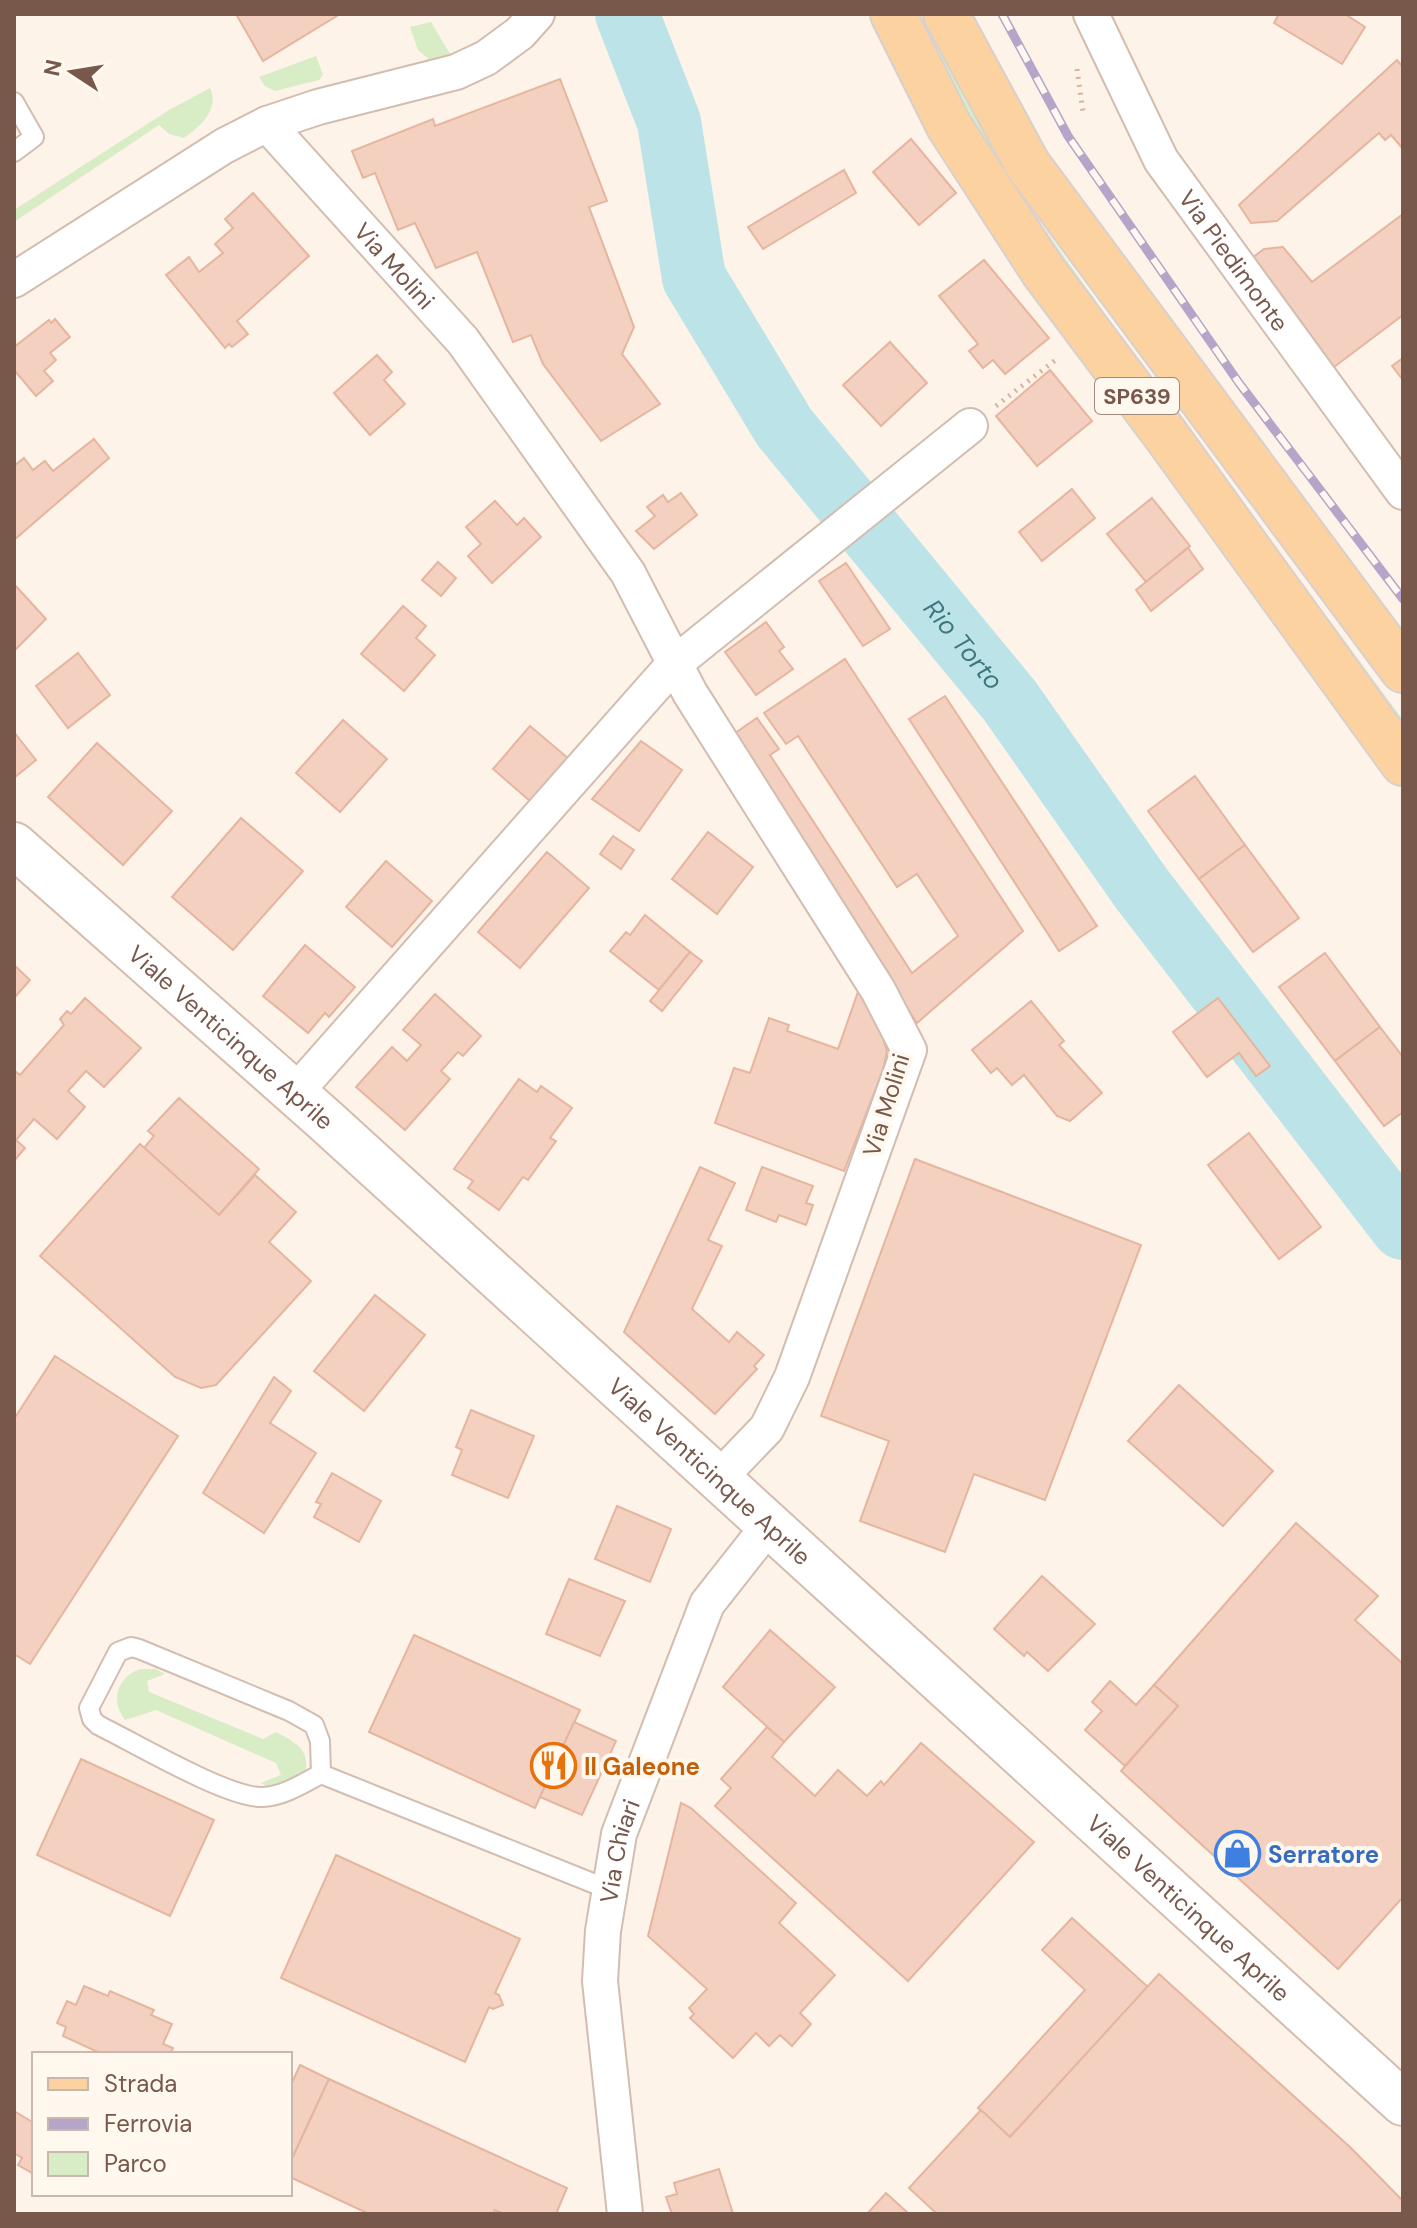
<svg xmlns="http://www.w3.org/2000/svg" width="1417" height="2228" font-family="'DM Sans',sans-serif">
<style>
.green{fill:#d8ecc6}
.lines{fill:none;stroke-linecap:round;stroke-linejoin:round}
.river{stroke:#bce4e8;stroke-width:64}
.building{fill:#f3d0bf;stroke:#e6b59f;stroke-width:2}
.lane-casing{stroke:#d2bdb0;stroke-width:22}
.street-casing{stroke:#d2bdb0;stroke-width:38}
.secondary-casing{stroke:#d5bcad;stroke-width:48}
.primary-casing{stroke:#d9d0cd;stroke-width:48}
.path{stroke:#d9b3a2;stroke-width:5;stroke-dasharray:2 6;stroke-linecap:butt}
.lane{stroke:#fff;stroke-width:18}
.street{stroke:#fff;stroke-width:34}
.secondary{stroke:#fff;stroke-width:44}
.primary{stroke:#fcd3a0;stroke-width:44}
.rail-casing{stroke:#b5a5c8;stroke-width:9}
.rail{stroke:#fff8ef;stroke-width:6;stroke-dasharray:18;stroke-linecap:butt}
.labels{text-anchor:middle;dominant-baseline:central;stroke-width:8;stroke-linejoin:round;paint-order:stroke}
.shield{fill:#fff8ef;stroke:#a0887c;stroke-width:2}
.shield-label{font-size:22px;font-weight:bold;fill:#78584b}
.street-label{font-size:24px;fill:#78584b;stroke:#fff8ef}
.food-label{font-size:24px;font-weight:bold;fill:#c56008;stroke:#fff8ef;text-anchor:start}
.shop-label{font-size:24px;font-weight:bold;fill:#366cbe;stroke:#fff8ef;text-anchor:start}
.water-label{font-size:26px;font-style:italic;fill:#3e787e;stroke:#fff8ef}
</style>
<rect width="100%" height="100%" fill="#fdf3e8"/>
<!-- green -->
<g class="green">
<path d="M914,14H920L969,107L1034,214L1145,370L1403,720V734L1069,273L988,147Z"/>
<path d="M431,22L450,54L429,59L418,50L410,27Z"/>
<path d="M316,56L323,75L319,80L275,91L265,86L259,77Z"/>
<path d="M210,88C220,109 200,127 184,138L169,134L159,125L14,222V210L169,110Z"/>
<path d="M140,1669H156L165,1674L147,1681L149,1692L263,1739L276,1732C293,1741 311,1749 305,1772L273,1790L261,1783L281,1775L276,1763L156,1710L125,1720C110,1701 117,1677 140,1669Z"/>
</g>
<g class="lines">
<!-- river -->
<path class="river" id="s1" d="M627,14L669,122L694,278L784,427L1010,701L1141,888L1403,1228"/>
</g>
<!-- building -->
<g class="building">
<path d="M236,14H340L263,61Z"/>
<path d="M1279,14H1345L1365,27L1342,64L1274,23Z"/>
<path d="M1397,60L1403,67V149L1391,135L1385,140L1379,133L1277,221L1251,223L1239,205Z"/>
<path d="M560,79L607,201L589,207L634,327L622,354L660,404L601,441L543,364L531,335L513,342L477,252L436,268L415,223L398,230L375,173L363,178L352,151L433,119L435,126Z"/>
<path d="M911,139L956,193L919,225L873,172Z"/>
<path d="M844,170L856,193L763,249L748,227Z"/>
<path d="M253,193L309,256L237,321L248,334L232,347L229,344L225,348L166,275L189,257L199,272L223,253L215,244L233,228L225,219Z"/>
<path d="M1403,214V315L1334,367L1327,366L1244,264L1264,249L1283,247L1312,282Z"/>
<path d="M984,260L1049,338L1005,374L993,360L983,368L969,351L978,344L939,296Z"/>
<path d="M55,319L70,337L50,353L56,360L44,371L53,381L36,396L14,370V347L49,320L51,323Z"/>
<path d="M890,342L927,383L881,426L843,385Z"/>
<path d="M377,355L392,372L384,380L405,404L370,435L334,393Z"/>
<path d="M1403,358V380L1392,366Z"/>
<path d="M1050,370L1092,421L1037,466L996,416Z"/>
<path d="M94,439L109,458L14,540V466L24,458L33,470L45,461L53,471Z"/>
<path d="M1072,489L1095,518L1042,561L1019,532Z"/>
<path d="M681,493L697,515L654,549L636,531L655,516L647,507L663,495L668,502Z"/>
<path d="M1152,498L1190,546L1146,582L1107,534Z"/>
<path d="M495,501L517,525L524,518L541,537L492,583L468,556L481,544L466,527Z"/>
<path d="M1188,548L1203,569L1151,611L1136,590Z"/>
<path d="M438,562L456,578L441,596L422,580Z"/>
<path d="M846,563L890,629L863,646L819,581Z"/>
<path d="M14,584L46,619L14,651Z"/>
<path d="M403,606L426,626L416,638L435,655L404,691L361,654Z"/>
<path d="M766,622L784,647L779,651L793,669L756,695L725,652Z"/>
<path d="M78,653L110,695L68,728L36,686Z"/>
<path d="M845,659L1023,931L917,1023L728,738L757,718L779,749L770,755L912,973L958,936L917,874L897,887L798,736L786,744L764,713Z"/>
<path d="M945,696L1097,926L1059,951L909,719Z"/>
<path d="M343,720L387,759L340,812L296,773Z"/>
<path d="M530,726L575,764L538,808L493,769Z"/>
<path d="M14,732L36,760L14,778Z"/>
<path d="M641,741L682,770L639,831L592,799Z"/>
<path d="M97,743L172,811L123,865L48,797Z"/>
<path d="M1195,776L1245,845L1199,879L1148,811Z"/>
<path d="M241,818L303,871L233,950L172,897Z"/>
<path d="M708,832L753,867L717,914L672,879Z"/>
<path d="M613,836L634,850L621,869L600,854Z"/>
<path d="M1245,845L1299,918L1253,952L1199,879Z"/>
<path d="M547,852L589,888L520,968L478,932Z"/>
<path d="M386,861L432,901L392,947L346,907Z"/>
<path d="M645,915L690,952L659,990L610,951L626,932L630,935Z"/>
<path d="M305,945L355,987L329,1017L325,1013L308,1033L263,996Z"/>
<path d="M690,952L702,961L662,1011L650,1001Z"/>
<path d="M1325,953L1380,1027L1335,1061L1279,987Z"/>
<path d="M14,965L30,980L14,998Z"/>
<path d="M859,989L879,1025L887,1051L883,1070L844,1171L715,1123L734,1068L750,1073L769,1018L789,1025L787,1031L838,1049Z"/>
<path d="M435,994L481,1036L463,1056L458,1052L441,1071L450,1079L405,1130L356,1087L392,1047L407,1061L421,1045L403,1030Z"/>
<path d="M85,998L141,1048L104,1087L86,1071L68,1091L85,1107L57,1139L34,1119L16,1140L25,1148L14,1161V1072L15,1071L20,1075L64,1025L60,1019L67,1011L71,1014Z"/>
<path d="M1218,998L1270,1066L1256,1076L1239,1053L1207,1077L1173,1032Z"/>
<path d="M1031,1001L1064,1041L1059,1045L1102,1093L1070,1121L1057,1116L1024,1075L1012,1085L997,1068L991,1073L972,1050Z"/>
<path d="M1380,1027L1403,1057V1112L1384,1126L1335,1061Z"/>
<path d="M519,1079L537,1092L541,1086L572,1108L550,1138L556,1141L528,1180L523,1177L499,1210L468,1188L473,1181L454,1169Z"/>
<path d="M179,1098L259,1169L219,1215L144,1148L154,1136L148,1131Z"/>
<path d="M1249,1133L1321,1227L1279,1259L1208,1165Z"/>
<path d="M140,1144L219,1215L255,1175L296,1212L269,1242L311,1281L216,1385L201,1388L175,1377L40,1256Z"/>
<path d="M915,1159L1141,1245L1045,1500L974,1474L945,1552L860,1521L889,1441L821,1416Z"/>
<path d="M700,1167L735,1183L708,1240L722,1246L692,1309L729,1342L737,1332L764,1355L754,1366L757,1369L715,1414L624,1332Z"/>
<path d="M762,1167L813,1186L806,1203L813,1205L806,1225L779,1215L776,1222L746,1210Z"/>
<path d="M375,1295L425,1335L364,1411L314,1371Z"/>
<path d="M55,1356L178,1436L30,1664L14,1654V1419Z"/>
<path d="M274,1377L291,1391L270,1423L316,1453L264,1533L203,1493Z"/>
<path d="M1179,1385L1273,1471L1223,1526L1128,1441Z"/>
<path d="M471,1410L534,1436L508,1498L452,1475L462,1450L456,1447Z"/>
<path d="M332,1473L381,1501L359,1542L314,1517L321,1504L316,1502Z"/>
<path d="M617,1506L671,1529L650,1582L595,1559Z"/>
<path d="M1296,1523L1378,1596L1355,1620L1403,1664V1897L1338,1969L1121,1771L1178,1706L1154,1685Z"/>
<path d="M1042,1576L1095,1624L1048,1671L1027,1652L1024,1656L994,1629Z"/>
<path d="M569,1579L625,1601L600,1656L546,1634Z"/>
<path d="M770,1630L835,1687L784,1742L723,1687Z"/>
<path d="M414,1635L580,1710L535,1808L369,1732Z"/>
<path d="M1110,1681L1136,1705L1154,1685L1178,1706L1125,1766L1085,1730L1102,1711L1092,1702Z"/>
<path d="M574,1722L616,1741L582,1815L540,1797Z"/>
<path d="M767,1727L784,1742L772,1757L815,1796L838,1770L867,1796L881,1781L884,1785L921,1743L1034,1842L908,1981L715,1806L731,1788L721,1779Z"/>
<path d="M81,1759L214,1820L170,1916L37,1855Z"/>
<path d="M681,1803L691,1808L796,1903L779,1923L835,1975L800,2013L811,2024L792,2046L780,2035L769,2046L756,2033L733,2058L690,2018L694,2014L689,2008L707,1989L648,1936Z"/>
<path d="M336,1855L520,1939L495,1993L499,1995L503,2005L493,2009L489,2007L465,2062L281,1978Z"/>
<path d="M1072,1918L1148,1987L1010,2137L978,2108L1085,1990L1042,1950Z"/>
<path d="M1159,1974L1351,2148L1403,2201V2214H937L909,2188L981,2110L1010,2137Z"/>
<path d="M84,1986L108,1996L110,1991L154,2010L151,2015L172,2024L163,2044L173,2048L170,2054H102L63,2036L66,2027L57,2023L67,2001L76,2005Z"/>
<path d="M300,2065L329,2079L290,2163V2087Z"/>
<path d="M329,2079L567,2188L556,2214H504L495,2210L493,2214H369L290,2177V2163Z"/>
<path d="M14,2111L34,2123V2174L18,2165L22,2158L14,2153Z"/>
<path d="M719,2169L733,2214H672L666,2197L677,2194L674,2183Z"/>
<path d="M886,2193L909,2214H867Z"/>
</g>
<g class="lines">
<defs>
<g id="lane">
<path d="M14,102L34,137L14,152"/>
<path d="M321,1774L320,1741L314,1725L289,1711L139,1649L131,1647L118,1652L89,1708L92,1719L98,1725C133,1742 229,1799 263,1797C284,1796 304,1783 321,1774L610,1890"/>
</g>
<g id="street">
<path id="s2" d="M1091,14L1161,160L1403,492"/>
<path d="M267,124L318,107L456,72L486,58L520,33L537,14"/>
<path id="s3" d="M14,280L224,146L267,124L463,341L628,573L690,693L878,990L909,1050L792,1377L767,1428L719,1478"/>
<path d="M294,1094L674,664L970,426"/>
<path id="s4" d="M625,2214L600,1981L603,1931L619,1834L707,1604L770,1524"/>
</g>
<g id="secondary">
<path id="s5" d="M14,845L325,1120L1403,2103"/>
</g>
<g id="primary">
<path d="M893,14L949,126L1043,271L1165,434L1403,763"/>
<path d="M946,14L1028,165L1403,670"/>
</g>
</defs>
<!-- lane casing -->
<use href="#lane" class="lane-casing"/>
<!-- street casing -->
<use href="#street" class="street-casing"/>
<!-- secondary casing -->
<use href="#secondary" class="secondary-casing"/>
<!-- primary casing -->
<use href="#primary" class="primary-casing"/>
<!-- path -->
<g class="path">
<path d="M1077,69L1083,112"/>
<path d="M996,406L1058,358"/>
</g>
<!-- lane -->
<use href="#lane" class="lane"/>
<!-- street -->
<use href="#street" class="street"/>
<!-- secondary -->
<use href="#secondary" class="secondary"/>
<!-- primary -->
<use href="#primary" class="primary"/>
<defs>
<path id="rail" d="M1002,14L1068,136L1239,383L1403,599"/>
</defs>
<!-- rail casing -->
<use href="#rail" class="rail-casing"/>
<!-- rail -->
<use href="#rail" class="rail"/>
</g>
<!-- icons -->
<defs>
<symbol id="restaurant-ring" viewBox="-11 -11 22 22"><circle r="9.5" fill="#fff8ef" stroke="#e8710a" stroke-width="1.5"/><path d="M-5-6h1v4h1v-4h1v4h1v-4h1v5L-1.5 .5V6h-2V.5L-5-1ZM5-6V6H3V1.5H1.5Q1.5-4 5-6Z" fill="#e8710a"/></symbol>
<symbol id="shop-ring" viewBox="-11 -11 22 22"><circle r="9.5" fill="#fff8ef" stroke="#3f7fe0" stroke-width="1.5"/><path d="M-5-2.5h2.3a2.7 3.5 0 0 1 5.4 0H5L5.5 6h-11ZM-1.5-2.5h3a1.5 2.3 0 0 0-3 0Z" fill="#3f7fe0"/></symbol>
</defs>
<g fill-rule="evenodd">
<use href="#restaurant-ring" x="528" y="1740" width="51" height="51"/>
<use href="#shop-ring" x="1212" y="1828" width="51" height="51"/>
</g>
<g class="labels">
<!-- shield labels -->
<rect class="shield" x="1095" y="378" width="84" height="36" rx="6"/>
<g class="shield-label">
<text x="1137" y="396">SP639</text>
</g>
<!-- street labels -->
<g class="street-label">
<text stroke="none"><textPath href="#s2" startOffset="286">Via Piedimonte</textPath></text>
<text stroke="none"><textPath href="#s3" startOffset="488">Via Molini</textPath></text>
<text stroke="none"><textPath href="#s5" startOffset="290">Viale Venticinque Aprile</textPath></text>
<text transform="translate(886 1105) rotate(-73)">Via Molini</text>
<text stroke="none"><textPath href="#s5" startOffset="936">Viale Venticinque Aprile</textPath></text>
<text stroke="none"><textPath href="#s4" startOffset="366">Via Chiari</textPath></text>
<text stroke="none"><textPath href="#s5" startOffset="1584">Viale Venticinque Aprile</textPath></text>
</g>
<!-- food labels -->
<g class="food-label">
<text x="584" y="1766">Il Galeone</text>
</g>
<!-- shop labels -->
<g class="shop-label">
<text x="1268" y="1854">Serratore</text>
</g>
<!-- water labels -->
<g class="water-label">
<text stroke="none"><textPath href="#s1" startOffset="730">Rio Torto</textPath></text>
</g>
</g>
<!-- border -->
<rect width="1417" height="2228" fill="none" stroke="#78584b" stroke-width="32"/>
<!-- legend -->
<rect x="32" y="2052" width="260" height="144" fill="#fff8ef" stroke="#c9b8ad" stroke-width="2"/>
<rect x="48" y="2078" width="40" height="12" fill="#fcd3a0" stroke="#c9b8ad" stroke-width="2"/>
<text x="104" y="2092" font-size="24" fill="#78584b">Strada</text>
<rect x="48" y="2118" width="40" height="12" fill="#b5a5c8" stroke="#c9b8ad" stroke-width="2"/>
<text x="104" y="2132" font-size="24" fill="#78584b">Ferrovia</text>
<rect x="48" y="2152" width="40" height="24" fill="#d8ecc6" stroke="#c9b8ad" stroke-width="2"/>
<text x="104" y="2172" font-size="24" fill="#78584b">Parco</text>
<!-- north arrow -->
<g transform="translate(72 72) rotate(282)" stroke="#fff8ef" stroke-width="6" paint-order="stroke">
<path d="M0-6L14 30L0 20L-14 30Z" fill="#78584b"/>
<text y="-12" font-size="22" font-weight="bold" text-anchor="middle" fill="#78584b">N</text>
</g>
</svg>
